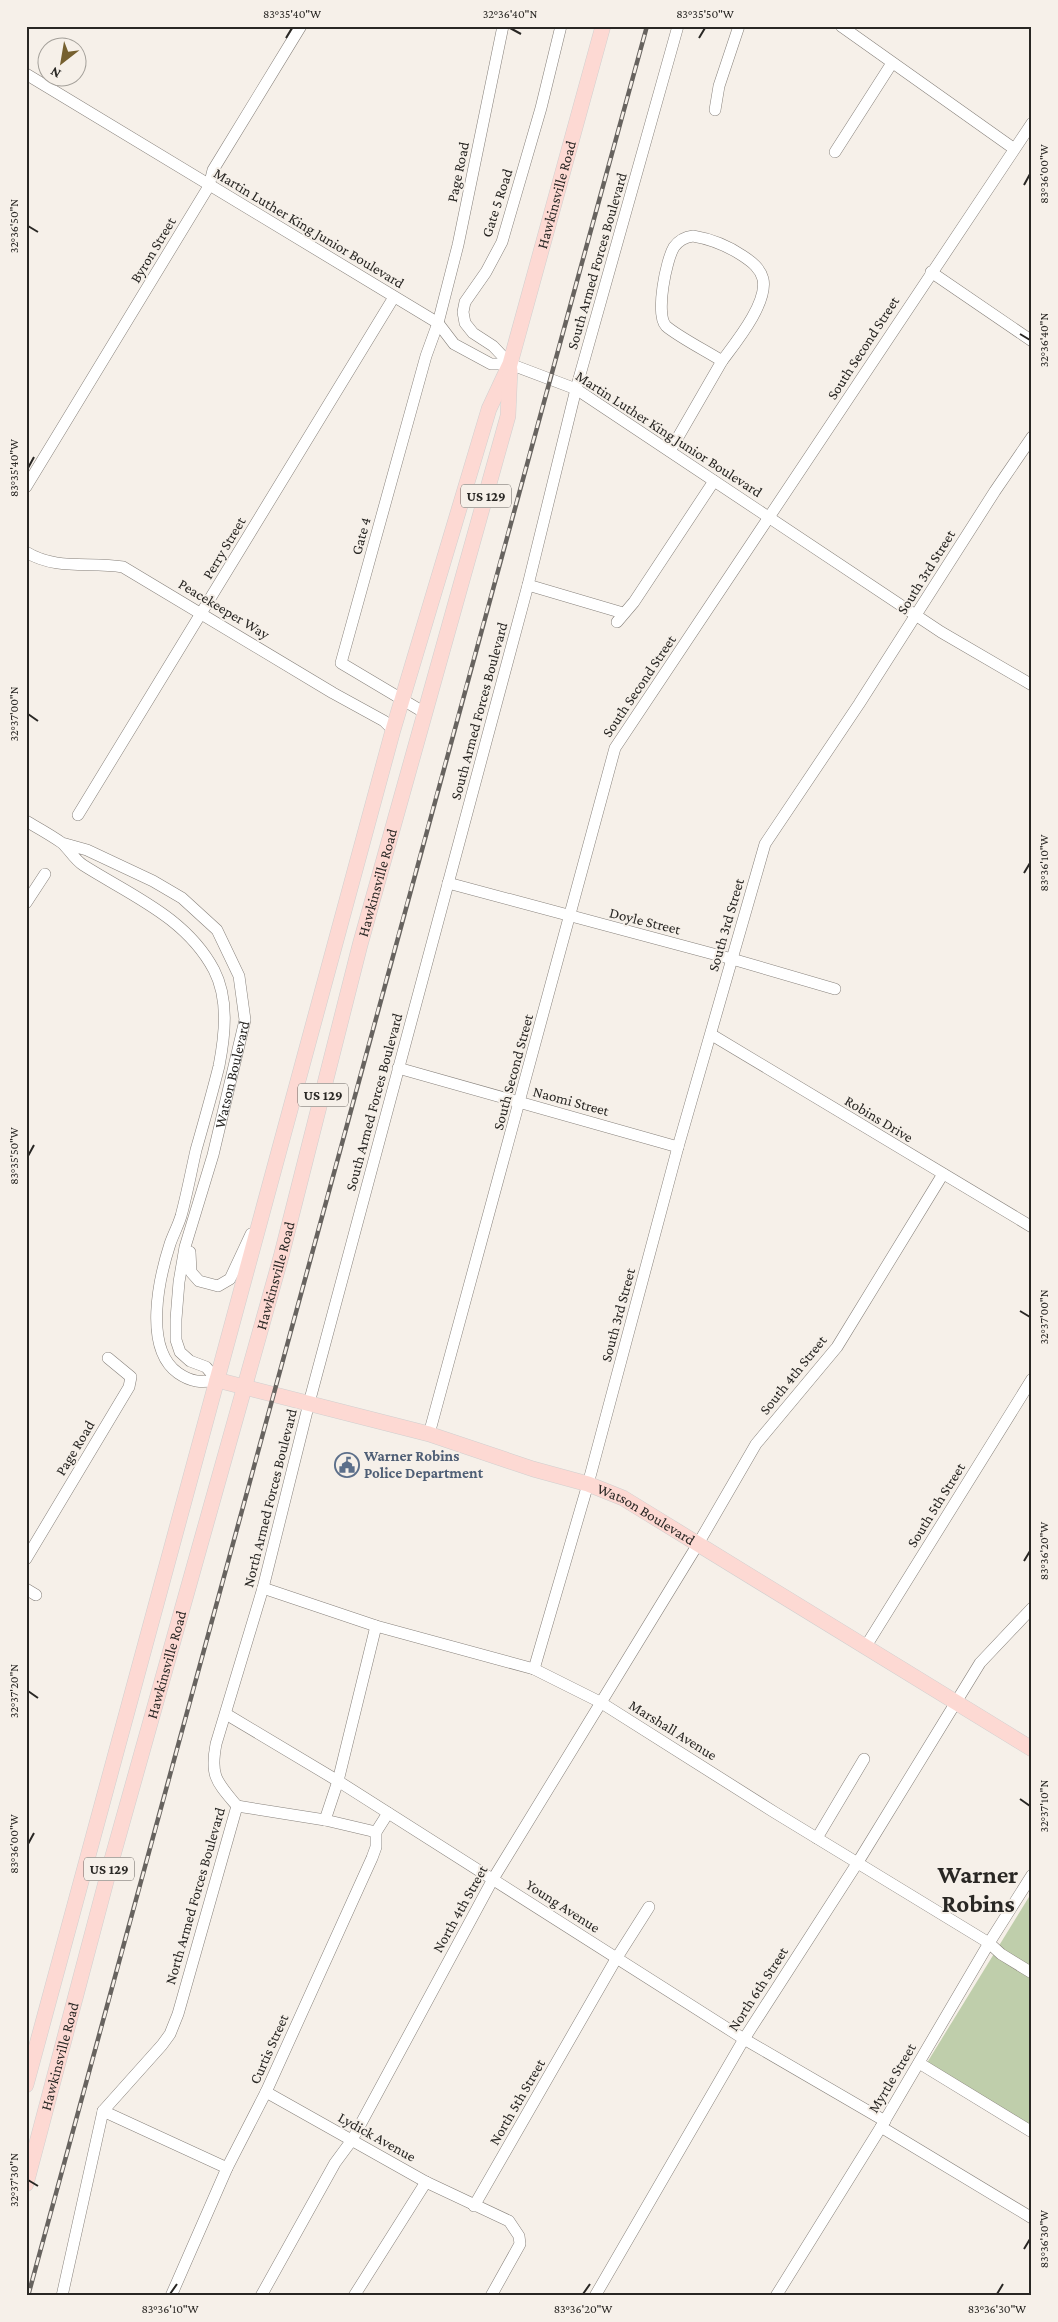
<svg xmlns="http://www.w3.org/2000/svg" width="1058" height="2322" font-family="'Crimson Pro',serif">
<style>
.green{fill:#bfceab}
.lines{fill:none;stroke-linecap:round;stroke-linejoin:round}
.minor-casing{stroke:#87817b;stroke-width:12}
.major-casing{stroke:#d0cfcf;stroke-width:16}
.minor{stroke:#fff;stroke-width:11}
.major{stroke:#fdd9d3;stroke-width:15}
.rail-casing{stroke:#67635f;stroke-width:4.5}
.rail{stroke:#f6f0e9;stroke-width:2.5;stroke-dasharray:8;stroke-linecap:butt}
.ticks{fill:none;stroke:#292724;stroke-width:2}
.labels{text-anchor:middle;dominant-baseline:central;stroke-width:4;stroke-linejoin:round;paint-order:stroke}
.shield{fill:#f6f0e9;stroke:#66635f;stroke-width:1}
.shield-label{font-size:14px;font-weight:bold;fill:#292724}
.street-label{font-size:15px;fill:#292724;stroke:#f6f0e9}
.service-label{font-size:15px;font-weight:bold;fill:#4e5e75;stroke:#f6f0e9;text-anchor:start}
.town-label{font-size:25px;font-weight:bold;fill:#292724;stroke:#f6f0e9}
.neatline{fill:none;stroke:#292724;stroke-width:2}
.ticks-label{font-size:12px;text-anchor:middle;fill:#292724}
</style>
<rect width="100%" height="100%" fill="#f6f0e9"/>
<!-- green -->
<path class="green" d="M1032,1892V2130L925,2066Z"/>
<g class="lines">
<defs>
<g id="minor">
<path d="M841,26L1013,148"/>
<path d="M26,74L438,323L454,344L491,364H510L576,389L941,632L1032,685"/>
<path d="M715,110L719,86L739,26"/>
<path d="M835,152L892,63"/>
<path d="M693,236C711,239 728,246 743,256C752,262 760,268 763,279C768,303 736,342 722,361C708,352 677,336 666,326C655,315 666,260 674,247C679,240 685,237 693,236Z"/>
<path d="M931,272L1032,341"/>
<path d="M510,364L493,346L473,333L465,323L463,312L465,302L486,272L502,242L541,108L561,26"/>
<path d="M670,451L722,361"/>
<path d="M26,487L209,186L213,170L301,26"/>
<path d="M26,552C57,571 90,561 123,567L333,693L384,721L393,730"/>
<path d="M528,585L623,613"/>
<path d="M617,622L634,602L714,481"/>
<path d="M425,713L341,663L426,356L438,323L458,245L503,26"/>
<path d="M78,815L394,297"/>
<path id="s1" d="M26,821C38,828 51,835 62,843C69,849 74,859 83,865C130,895 186,917 214,970C229,999 225,1035 219,1066C212,1094 204,1122 196,1150C191,1172 187,1194 181,1216C178,1226 173,1235 170,1244C159,1278 143,1348 178,1373C191,1382 201,1383 217,1380L206,1367L190,1361L180,1352L176,1340V1319L179,1282L185,1247L213,1155L245,1020L239,976L217,930L182,898L153,881L87,850L62,843"/>
<path d="M448,883L732,959L835,989"/>
<path d="M26,903L45,874"/>
<path d="M712,1035L1032,1227"/>
<path d="M398,1068L678,1147"/>
<path d="M190,1252L191,1272L199,1281L218,1286L230,1279L251,1234"/>
<path d="M429,1434L615,748L1032,123"/>
<path d="M26,1559L129,1387L131,1377L108,1358"/>
<path d="M263,1588L376,1626L534,1669L600,1702L774,1812L989,1943L1001,1954L1032,1973"/>
<path d="M26,1589L36,1595"/>
<path d="M866,1646L1032,1379"/>
<path d="M534,1669L588,1484L678,1147L765,844L859,704L995,491L1032,437"/>
<path d="M226,1714L338,1781L744,2039L885,2121"/>
<path d="M237,1806L325,1820L376,1832"/>
<path d="M325,1820L338,1781L376,1626"/>
<path d="M817,1838L864,1759"/>
<path d="M919,2063L1032,2132"/>
<path d="M266,2092L426,2182L509,2221L519,2236L520,2244L491,2296"/>
<path d="M103,2111L227,2168"/>
<path d="M881,2127L1032,2218"/>
<path d="M474,2206L616,1959L649,1907"/>
<path d="M62,2296L103,2111L162,2045L170,2034L178,2014L237,1806C216,1781 210,1776 216,1744L263,1588L309,1403L528,585L576,389L678,26"/>
<path d="M171,2296L227,2168L266,2092L372,1858L376,1847V1832L388,1813"/>
<path d="M261,2296L335,2163L352,2140L493,1879L698,1544L756,1444L837,1347L943,1174"/>
<path d="M354,2296L426,2182"/>
<path d="M595,2296L744,2039L858,1862L980,1663L1032,1608"/>
<path d="M776,2296L881,2127L989,1943L1032,1875"/>
</g>
<g id="major">
<path id="s2" d="M217,1380L429,1434L533,1469L588,1484L623,1498L1032,1749"/>
<path id="s3" d="M26,2085L393,730L489,409L510,364L603,26"/>
<path id="s4" d="M26,2184L112,1859L281,1257L360,945L508,416L510,370"/>
</g>
</defs>
<!-- minor casing -->
<use href="#minor" class="minor-casing"/>
<!-- major casing -->
<use href="#major" class="major-casing"/>
<!-- minor -->
<use href="#minor" class="minor"/>
<!-- major -->
<use href="#major" class="major"/>
<defs>
<path id="rail" d="M28,2296C235,1539 439,782 647,26"/>
</defs>
<!-- rail casing -->
<use href="#rail" class="rail-casing"/>
<!-- rail -->
<use href="#rail" class="rail"/>
</g>
<!-- ticks -->
<path class="ticks" d="M510,28L521,34M286,38L292,28M699,38L705,28M1024,185L1030,174M28,226L38,232M1020,334L1030,340M28,468L34,457M28,714L38,721M1024,873L1030,863M28,1156L34,1145M1020,1311L1030,1317M1024,1561L1030,1551M28,1691L38,1698M1020,1799L1030,1806M28,1844L34,1833M28,2180L38,2186M1024,2249L1030,2239M170,2294L177,2284M583,2294L590,2284M997,2294L1003,2284"/>
<!-- icons -->
<defs>
<symbol id="civic-ring" viewBox="-11 -11 22 22"><circle r="9.5" fill="#f6f0e9" stroke="#5c6f8a" stroke-width="1.5"/><path d="M-.6-6.5H3V-4.5H.6V-3L4-1V1h2V6H-6V1h2V-1L-.6-3ZM-1.2 2.5V6h2.4V2.5Z" fill="#5c6f8a"/></symbol>
</defs>
<g fill-rule="evenodd">
<use href="#civic-ring" x="333" y="1451" width="28" height="28"/>
</g>
<g class="labels">
<!-- shield labels -->
<g class="shield">
<rect x="461" y="484.5" width="50" height="23" rx="4"/>
<rect x="298" y="1083.5" width="50" height="23" rx="4"/>
<rect x="84" y="1857.5" width="50" height="23" rx="4"/>
</g>
<g class="shield-label">
<text x="486" y="496">US 129</text>
<text x="323" y="1095">US 129</text>
<text x="109" y="1869">US 129</text>
</g>
<!-- street labels -->
<g class="street-label">
<text transform="translate(458 172) rotate(-78)">Page Road</text>
<text stroke="none"><textPath href="#s3" startOffset="1964">Hawkinsville Road</textPath></text>
<text transform="translate(497 203) rotate(-72)">Gate 5 Road</text>
<text transform="translate(309 228) rotate(31)">Martin Luther King Junior Boulevard</text>
<text transform="translate(153 250) rotate(-59)">Byron Street</text>
<text transform="translate(597 261) rotate(-74)">South Armed Forces Boulevard</text>
<text transform="translate(863 348) rotate(-57)">South Second Street</text>
<text transform="translate(669 434) rotate(33)">Martin Luther King Junior Boulevard</text>
<text transform="translate(361 536) rotate(-75)">Gate 4</text>
<text transform="translate(224 548) rotate(-59)">Perry Street</text>
<text transform="translate(926 572) rotate(-58)">South 3rd Street</text>
<text transform="translate(224 609) rotate(31)">Peacekeeper Way</text>
<text transform="translate(639 686) rotate(-56)">South Second Street</text>
<text transform="translate(479 711) rotate(-75)">South Armed Forces Boulevard</text>
<text stroke="none"><textPath href="#s4" startOffset="1348">Hawkinsville Road</textPath></text>
<text transform="translate(645 921) rotate(14)">Doyle Street</text>
<text transform="translate(726 925) rotate(-74)">South 3rd Street</text>
<text transform="translate(513 1072) rotate(-75)">South Second Street</text>
<text stroke="none"><textPath href="#s1" startOffset="1036">Watson Boulevard</textPath></text>
<text transform="translate(571 1101) rotate(15)">Naomi Street</text>
<text transform="translate(374 1102) rotate(-75)">South Armed Forces Boulevard</text>
<text transform="translate(879 1119) rotate(31)">Robins Drive</text>
<text stroke="none"><textPath href="#s4" startOffset="942">Hawkinsville Road</textPath></text>
<text transform="translate(618 1315) rotate(-75)">South 3rd Street</text>
<text transform="translate(793 1375) rotate(-51)">South 4th Street</text>
<text transform="translate(75 1448) rotate(-59)">Page Road</text>
<text transform="translate(270 1498) rotate(-76)">North Armed Forces Boulevard</text>
<text transform="translate(936 1505) rotate(-58)">South 5th Street</text>
<text stroke="none"><textPath href="#s2" startOffset="451">Watson Boulevard</textPath></text>
<text stroke="none"><textPath href="#s4" startOffset="538">Hawkinsville Road</textPath></text>
<text transform="translate(673 1730) rotate(32)">Marshall Avenue</text>
<text transform="translate(195 1896) rotate(-74)">North Armed Forces Boulevard</text>
<text transform="translate(563 1906) rotate(33)">Young Avenue</text>
<text transform="translate(460 1909) rotate(-61)">North 4th Street</text>
<text transform="translate(758 1989) rotate(-57)">North 6th Street</text>
<text transform="translate(269 2049) rotate(-66)">Curtis Street</text>
<text stroke="none"><textPath href="#s4" startOffset="132">Hawkinsville Road</textPath></text>
<text transform="translate(892 2078) rotate(-59)">Myrtle Street</text>
<text transform="translate(517 2102) rotate(-60)">North 5th Street</text>
<text transform="translate(377 2137) rotate(29)">Lydick Avenue</text>
</g>
<!-- service labels -->
<g class="service-label">
<text x="364" y="1456">Warner Robins<tspan x="364" dy="17">Police Department</tspan></text>
</g>
<!-- town labels -->
<g class="town-label">
<text x="978" y="1874">Warner<tspan x="978" dy="29">Robins</tspan></text>
</g>
</g>
<!-- border -->
<rect width="1058" height="2322" fill="none" stroke="#f6f0e9" stroke-width="55"/>
<!-- north arrow -->
<g transform="translate(62 62) rotate(211)"><circle r="24" fill="#f6f0e9" stroke="#a4a09a"/>
<path d="M0-4L9 19L0 12L-9 19Z" fill="#76602f"/>
<text y="-8" font-size="14" font-weight="bold" text-anchor="middle" fill="#292724">N</text>
</g>
<rect x="28" y="28" width="1002" height="2266" class="neatline"/>
<g class="ticks-label">
<text x="292" y="18">83°35'40"W</text>
<text x="510" y="18">32°36'40"N</text>
<text x="705" y="18">83°35'50"W</text>
<text transform="translate(1044 174) rotate(-90)" y="4">83°36'00"W</text>
<text transform="translate(14 226) rotate(-90)" y="4">32°36'50"N</text>
<text transform="translate(1044 340) rotate(-90)" y="4">32°36'40"N</text>
<text transform="translate(14 468) rotate(-90)" y="4">83°35'40"W</text>
<text transform="translate(14 714) rotate(-90)" y="4">32°37'00"N</text>
<text transform="translate(1044 863) rotate(-90)" y="4">83°36'10"W</text>
<text transform="translate(14 1156) rotate(-90)" y="4">83°35'50"W</text>
<text transform="translate(1044 1317) rotate(-90)" y="4">32°37'00"N</text>
<text transform="translate(1044 1551) rotate(-90)" y="4">83°36'20"W</text>
<text transform="translate(14 1691) rotate(-90)" y="4">32°37'20"N</text>
<text transform="translate(1044 1806) rotate(-90)" y="4">32°37'10"N</text>
<text transform="translate(14 1844) rotate(-90)" y="4">83°36'00"W</text>
<text transform="translate(14 2180) rotate(-90)" y="4">32°37'30"N</text>
<text transform="translate(1044 2239) rotate(-90)" y="4">83°36'30"W</text>
<text x="170" y="2313">83°36'10"W</text>
<text x="583" y="2313">83°36'20"W</text>
<text x="997" y="2313">83°36'30"W</text>
</g>
</svg>
